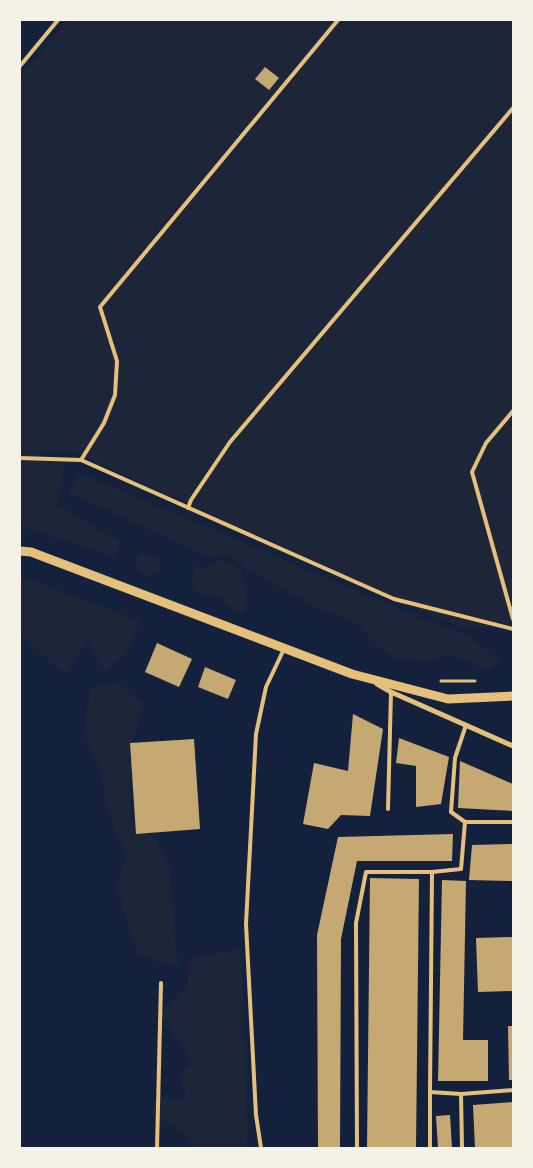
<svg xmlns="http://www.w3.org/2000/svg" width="533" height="1168" font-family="Merriweather,serif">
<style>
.green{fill:#1d2539}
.building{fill:#c6a872}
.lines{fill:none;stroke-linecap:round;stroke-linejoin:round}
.path{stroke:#e5c07b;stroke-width:3}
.service{stroke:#e5c07b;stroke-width:4}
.minor{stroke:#e5c07b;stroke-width:5}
.tertiary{stroke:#e5c07b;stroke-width:9}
</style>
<rect width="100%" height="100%" fill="#14213d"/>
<!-- green -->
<g class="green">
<path d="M68,20H513V627H460L70,450L20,452V77Z"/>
<path d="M20,454H39L65,462L57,505L119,541L114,557L20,527Z"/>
<path d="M80,473L421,618L468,635L501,662L488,671L451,654L431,662L392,658L377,645L355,622L314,606L245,568L229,554L210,558L68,492Z"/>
<path d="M140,553L160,559L162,570L149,577L134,565Z"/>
<path d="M222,559L241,569L246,596L245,611L238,613L218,597L197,592L190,585L196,565L204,569Z"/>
<path d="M20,576L140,621L126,653L105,672L88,640L64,674L20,634Z"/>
<path d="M119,683L142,704L137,732L130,743L131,821L154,839L169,865L178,966L164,964L137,954L116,883L127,860L106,803L101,772L84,733L90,688Z"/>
<path d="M241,949L248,1148H194L184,1133L151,1114L160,1096L186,1100L180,1074L192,1061L159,1014L187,986L189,958Z"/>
</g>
<!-- building -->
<g class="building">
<path d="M265,67L279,78L269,90L255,79Z"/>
<path d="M157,643L192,659L179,687L145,672Z"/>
<path d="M205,667L236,680L228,699L198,687Z"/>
<path d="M353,714L383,729L370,816L341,815L328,829L303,824L314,763L348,771Z"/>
<path d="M399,738L449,757L441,804L416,807V766L396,763Z"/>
<path d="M194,739L200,829L136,834L130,743Z"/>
<path d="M460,761L513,784V811L458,808Z"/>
<path d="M453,834L452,861H357L341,939L340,1148H318L317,935L338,837Z"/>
<path d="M513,844V881L469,880L472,845Z"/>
<path d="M370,878L419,879L416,1148H367Z"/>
<path d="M442,880L466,881L463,1040H488V1081H438Z"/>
<path d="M513,937V991L478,992L476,938Z"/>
<path d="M508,1026H513V1080H509Z"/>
<path d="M513,1102V1148H475L473,1105Z"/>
<path d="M450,1115L452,1148H438L436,1116Z"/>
</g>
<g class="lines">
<!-- path -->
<path class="path" d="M441,681H475"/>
<!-- service -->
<g class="service">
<path d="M20,66L58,20"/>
<path d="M513,411L486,443L472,472L513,619"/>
<path d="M20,458L81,460L394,599L513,629"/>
<path d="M81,460L104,423L115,395L117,361L100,307L338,20"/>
<path d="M188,508L191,500L230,442L513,108"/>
<path d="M466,725L455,758L451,812L465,822H513"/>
<path d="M388,809L391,692"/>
<path d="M432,872L461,869L465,822"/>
<path d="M461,1094L462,1148"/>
<path d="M157,1148L161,983"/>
<path d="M261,1148L256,1115L246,924L256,734L266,687L284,649"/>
<path d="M357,1148L356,923L366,872H432L430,1092L461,1094L513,1090"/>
<path d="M430,1148V1092"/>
</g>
<!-- minor -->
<path class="minor" d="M377,684L391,692L513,746"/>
<!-- tertiary -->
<path class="tertiary" d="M20,551L31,552L352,674L448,699L513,696"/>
</g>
<!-- border -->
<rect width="533" height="1168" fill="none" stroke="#f6f1e7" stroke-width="42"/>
</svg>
